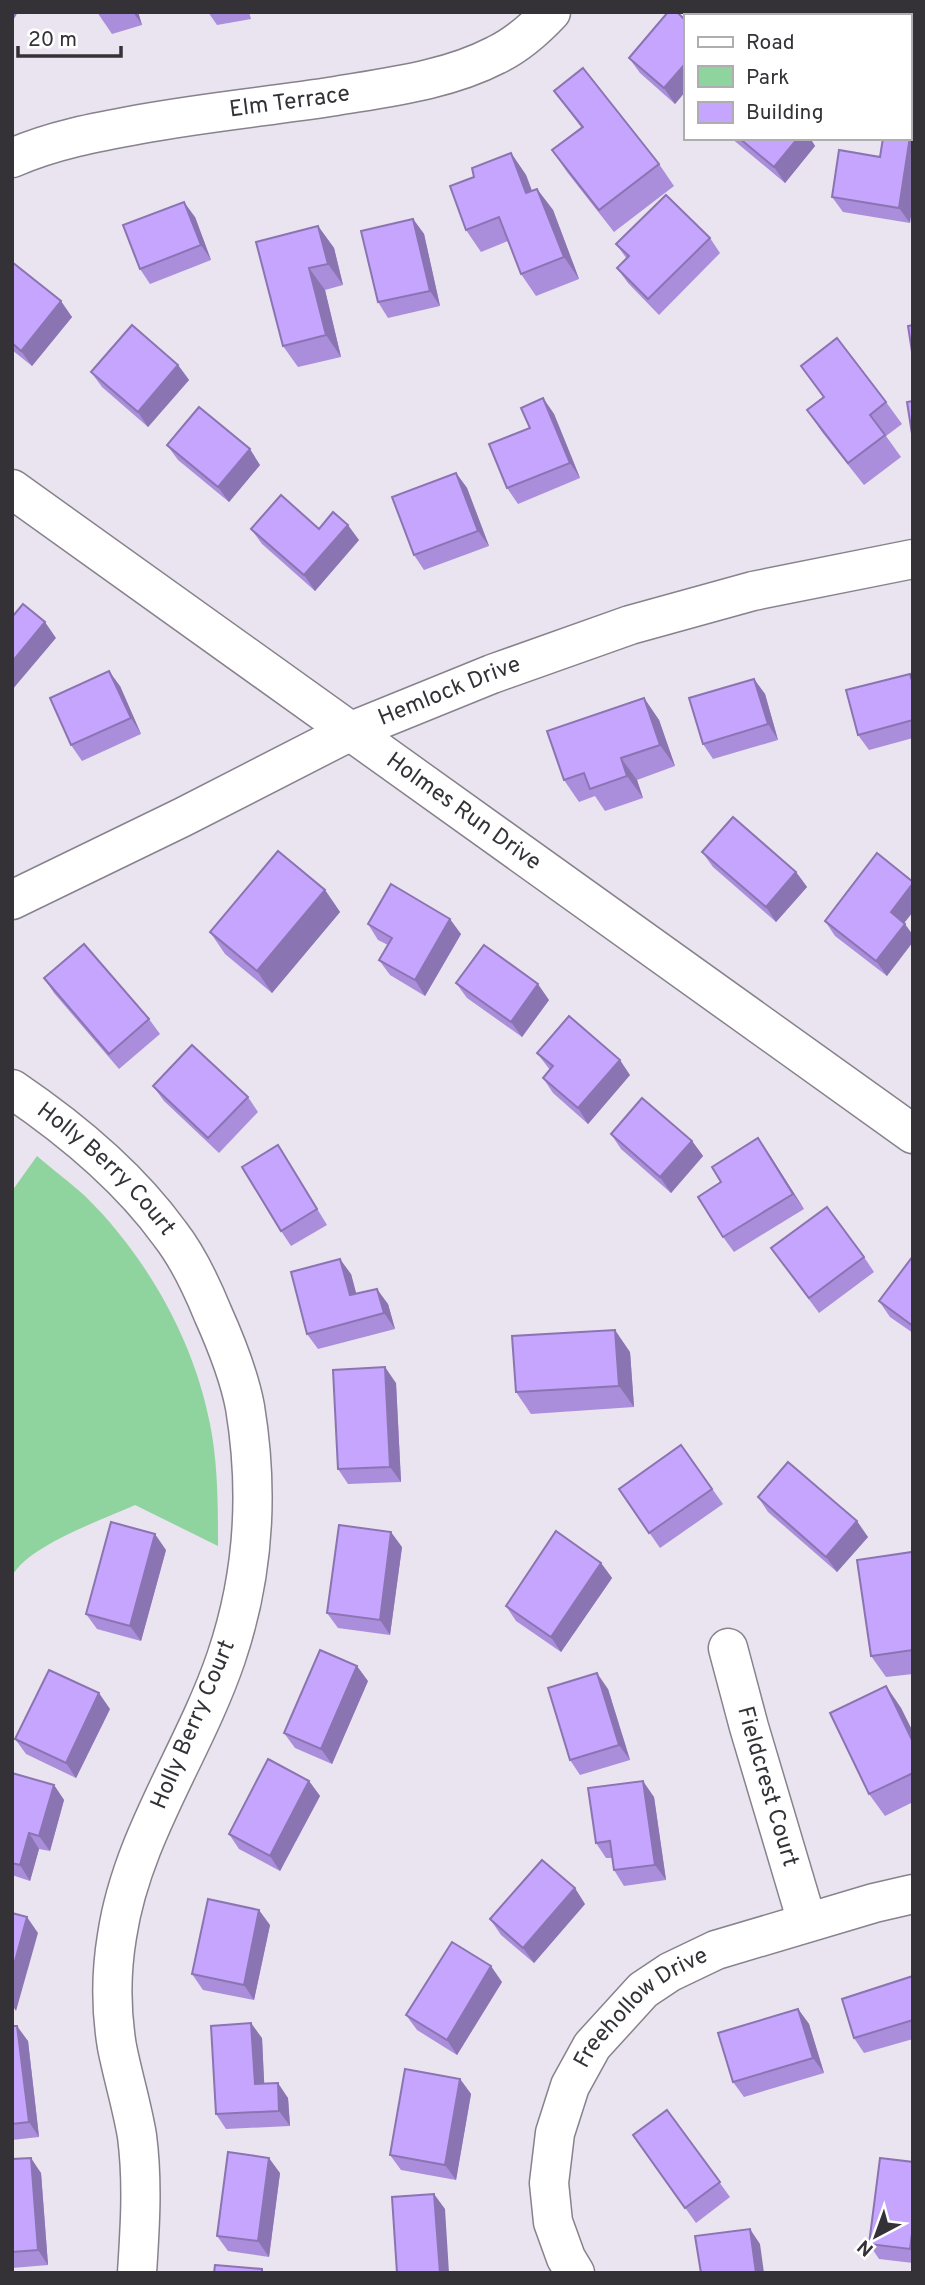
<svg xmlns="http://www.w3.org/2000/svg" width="925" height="2285" font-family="Overpass,sans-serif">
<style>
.green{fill:#8fd39f}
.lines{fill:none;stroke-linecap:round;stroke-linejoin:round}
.street-casing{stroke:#87828c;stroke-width:41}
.street{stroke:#fff;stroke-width:38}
.wall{fill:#aa8edb}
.shaded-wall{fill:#8b74b2}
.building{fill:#c6a5ff;stroke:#8b74b2;stroke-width:2}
.labels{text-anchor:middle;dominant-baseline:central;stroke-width:5;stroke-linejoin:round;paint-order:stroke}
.street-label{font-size:23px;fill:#343236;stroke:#fff}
</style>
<rect width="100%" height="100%" fill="#e9e4ef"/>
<!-- green -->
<path class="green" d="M37,1156C53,1170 71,1183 86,1197C146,1256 194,1340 210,1424C218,1464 218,1505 218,1546L135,1505C102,1520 29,1545 12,1576V1191Z"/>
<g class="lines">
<defs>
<g id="street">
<path d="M910,12L913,14"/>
<path id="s1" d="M12,158C53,140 97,132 141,124C206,112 271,106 336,96C390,87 448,80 496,55C517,45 535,29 551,12"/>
<path id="s2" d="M12,489L913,1134"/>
<path id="s3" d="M12,900L183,817L349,732L492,674L630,625L753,591L913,559"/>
<path id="s4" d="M12,1089C71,1129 128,1176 170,1234C188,1257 202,1287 213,1314C226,1343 239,1375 245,1407C259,1492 254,1576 226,1658C194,1752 132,1836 117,1936C111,1972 111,2011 117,2047C123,2077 132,2106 137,2136C143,2182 140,2227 137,2273"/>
<path id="s5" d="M728,1648L749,1727L807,1922"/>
<path id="s6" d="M575,2273L566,2258L553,2222L549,2183L555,2133L570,2086L592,2046L643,1990L670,1972L716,1950L874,1903L913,1894"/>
</g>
</defs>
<!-- street casing -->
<use href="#street" class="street-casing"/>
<!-- street -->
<use href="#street" class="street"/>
</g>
<!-- wall -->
<g class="wall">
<path d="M97,12H138L142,25L112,34Z"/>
<path d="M208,12H249L251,19L217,25Z"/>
<path d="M685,20V92L675,104L640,73L629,58Z"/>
<path d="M554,91L659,164L674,186L614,232L567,172L552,150L581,127Z"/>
<path d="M731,138H810L815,146L785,183Z"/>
<path d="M511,153L526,175L532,191L537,189L553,210L579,279L536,296L521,274L508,241L481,252L466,230L474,177Z"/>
<path d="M880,157L910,223L843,212L832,197Z"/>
<path d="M195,217L211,260L150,284L140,269Z"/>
<path d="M413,219L424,234L440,306L388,318L378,302Z"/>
<path d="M318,226L334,248L343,285L325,290L341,357L298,367L283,346Z"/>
<path d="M710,238L720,253L659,315L628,283L617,268L627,259L616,244Z"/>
<path d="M12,262L72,317L32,366L12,350Z"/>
<path d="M178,365L189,380L148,427L102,387L91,372Z"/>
<path d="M801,366L886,402L902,424L886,436L901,457L864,485L822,432L807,410L823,397Z"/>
<path d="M543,398L554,414L580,478L518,504L507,488L530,428Z"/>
<path d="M167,445L260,465L229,502L178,460Z"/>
<path d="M456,473L467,488L489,546L424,570L414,555Z"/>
<path d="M251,529H319L359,540L315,591L262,544Z"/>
<path d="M913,678V738L869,750L858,735Z"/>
<path d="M754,679L765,694L778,740L713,759L703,744Z"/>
<path d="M120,686L141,734L82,761L71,745Z"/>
<path d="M644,698L659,720L675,766L637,780L643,798L605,811L595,796L579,802L564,780Z"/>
<path d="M702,852L796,872L807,887L776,922L713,867Z"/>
<path d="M325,890L340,912L272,993L225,954L210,932Z"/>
<path d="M825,921L904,923L887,976L835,936Z"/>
<path d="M368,924L461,934L425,996L390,975L379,960L388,945L378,940Z"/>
<path d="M44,978L149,1019L160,1034L119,1069L54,993Z"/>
<path d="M456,983L549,1000L522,1037L467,998Z"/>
<path d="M537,1053L630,1075L588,1124L553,1093L543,1078L550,1070Z"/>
<path d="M153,1086L248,1097L258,1112L219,1153L164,1101Z"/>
<path d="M611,1134L692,1141L703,1156L671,1193L621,1149Z"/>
<path d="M278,1145L288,1161L327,1225L291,1246L281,1231Z"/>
<path d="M769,1154L804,1209L734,1252L723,1237L721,1182Z"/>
<path d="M771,1248L864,1257L874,1272L819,1313Z"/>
<path d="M913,1256V1333L890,1317L879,1301Z"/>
<path d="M351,1274L356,1294L388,1304L395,1329L318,1349L307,1334Z"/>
<path d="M630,1352L634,1407L531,1414L516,1392Z"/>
<path d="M396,1383L401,1482L348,1484L338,1469Z"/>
<path d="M681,1445L723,1504L660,1548L619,1489Z"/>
<path d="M758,1497L868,1537L837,1572L768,1512Z"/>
<path d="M402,1547L390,1635L338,1628L327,1613Z"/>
<path d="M166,1550L141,1641L97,1629L86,1614Z"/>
<path d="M912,1552L913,1553V1674L886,1677L871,1656Z"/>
<path d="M601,1563L612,1578L561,1652L516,1621L506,1606Z"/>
<path d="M368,1681L332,1764L295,1748L284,1733Z"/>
<path d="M886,1686L901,1708L913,1732V1802L885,1816L869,1794Z"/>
<path d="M608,1689L630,1760L580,1775L570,1760Z"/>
<path d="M110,1709L76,1778L26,1754L15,1739Z"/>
<path d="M12,1773L54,1785L64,1800L50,1851L39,1849L30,1881L12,1875Z"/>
<path d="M309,1781L320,1796L280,1871L239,1849L229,1834Z"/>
<path d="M654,1797L666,1880L624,1886L614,1870L612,1858H606L596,1843Z"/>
<path d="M585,1904L534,1963L501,1935L490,1919Z"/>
<path d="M270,1925L254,2000L203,1990L192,1974Z"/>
<path d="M913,1976V2039L864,2053L854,2038Z"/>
<path d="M502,1982L457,2055L417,2030L406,2015Z"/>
<path d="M798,2009L809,2024L824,2073L744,2097L733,2082Z"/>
<path d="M12,2026L28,2041L39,2137L12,2140Z"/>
<path d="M262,2038L264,2084L288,2098L290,2126L226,2129L216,2114Z"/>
<path d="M460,2079L471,2094L456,2180L401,2170L390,2155Z"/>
<path d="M667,2110L730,2197L696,2223L633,2135Z"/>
<path d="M12,2159L41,2173L48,2265L12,2268Z"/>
<path d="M913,2162V2263L879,2259L869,2244Z"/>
<path d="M280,2173L269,2257L228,2251L217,2236Z"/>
</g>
<!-- shaded-wall -->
<g class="shaded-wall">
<path d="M12,12H18L12,22Z"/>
<path d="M133,12H138L142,25Z"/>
<path d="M685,64V92L675,104L664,88Z"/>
<path d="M911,130L913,132V203L910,223L899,208Z"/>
<path d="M798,138H810L815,146L785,183L774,167Z"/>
<path d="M511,153L526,175L541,215L526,193Z"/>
<path d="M537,189L553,210L579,279L564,257Z"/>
<path d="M184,202L195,217L211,260L201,245Z"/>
<path d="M413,219L424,234L440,306L430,291Z"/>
<path d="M318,226L334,248L343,285L328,264Z"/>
<path d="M309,268L325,290L341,357L326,335Z"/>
<path d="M61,301L72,317L32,366L21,351Z"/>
<path d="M178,365L189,380L148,427L138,412Z"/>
<path d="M543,398L554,414L580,478L570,463Z"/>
<path d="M250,449L260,465L229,502L218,487Z"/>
<path d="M456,473L467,488L489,546L478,531Z"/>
<path d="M348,525L359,540L315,591L304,575Z"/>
<path d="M45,622L56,638L12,690V662Z"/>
<path d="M109,671L120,686L141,734L131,718Z"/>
<path d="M754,679L765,694L778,740L768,724Z"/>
<path d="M644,698L659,720L675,766L660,745Z"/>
<path d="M621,758L637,780L643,798L627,776Z"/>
<path d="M796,872L807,887L776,922L766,907Z"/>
<path d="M913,883V912L901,927L891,912Z"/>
<path d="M325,890L340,912L272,993L257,971Z"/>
<path d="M450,919L461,934L425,996L415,980Z"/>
<path d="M905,924L913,935V942L887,976L876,961Z"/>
<path d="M538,984L549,1000L522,1037L511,1022Z"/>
<path d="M620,1060L630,1075L588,1124L578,1108Z"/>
<path d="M758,1138L769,1154L804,1209L793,1194Z"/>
<path d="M692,1141L703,1156L671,1193L660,1177Z"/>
<path d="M340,1259L351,1274L361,1311L350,1295Z"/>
<path d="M377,1289L388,1304L395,1329L384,1313Z"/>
<path d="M615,1330L630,1352L634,1407L619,1386Z"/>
<path d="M385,1367L396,1383L401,1482L390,1467Z"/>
<path d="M857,1521L868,1537L837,1572L826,1557Z"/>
<path d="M391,1532L402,1547L390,1635L380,1620Z"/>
<path d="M155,1534L166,1550L141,1641L130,1626Z"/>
<path d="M601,1563L612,1578L561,1652L551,1637Z"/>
<path d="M357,1666L368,1681L332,1764L321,1749Z"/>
<path d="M597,1673L608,1689L630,1760L619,1745Z"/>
<path d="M886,1686L901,1708L913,1732V1742Z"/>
<path d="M99,1693L110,1709L76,1778L66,1763Z"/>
<path d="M309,1781L320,1796L280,1871L270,1856Z"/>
<path d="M643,1781L654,1797L666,1880L655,1865Z"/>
<path d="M54,1785L64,1800L50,1851L39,1836Z"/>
<path d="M29,1833L39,1849L30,1881L20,1865Z"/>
<path d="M575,1888L585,1904L534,1963L523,1948Z"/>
<path d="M259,1910L270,1925L254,2000L244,1985Z"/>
<path d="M27,1917L38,1933L16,2011L12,2005V1972Z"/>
<path d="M491,1966L502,1982L457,2055L447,2040Z"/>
<path d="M798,2009L809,2024L824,2073L813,2058Z"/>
<path d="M251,2023L262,2038L265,2099L255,2084Z"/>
<path d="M17,2026L28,2041L39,2137L29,2122Z"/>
<path d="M460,2079L471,2094L456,2180L445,2165Z"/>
<path d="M278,2083L288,2098L290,2126L279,2111Z"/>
<path d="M31,2158L41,2173L48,2265L38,2250Z"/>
<path d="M269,2158L280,2173L269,2257L258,2241Z"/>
<path d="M434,2194L445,2209L449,2273H440Z"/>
<path d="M913,2225V2254L910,2249Z"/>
<path d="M750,2229L760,2244L764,2273H756Z"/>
</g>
<!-- building -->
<g class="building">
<path d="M668,12H677L685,20V64L664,88L629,58Z"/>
<path d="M583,68L659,164L599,210L552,150L583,127L554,91Z"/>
<path d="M909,130H911L899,208L832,197L839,150L880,157L883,138H909Z"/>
<path d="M739,138H798L774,167Z"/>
<path d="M511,153L526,193L537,189L564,257L521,274L499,217L466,230L450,186L474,177L472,168Z"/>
<path d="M666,195L710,238L648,299L617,268L629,256L616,244Z"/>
<path d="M184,202L201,245L140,269L123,225Z"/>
<path d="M413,219L430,291L378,302L361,231Z"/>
<path d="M318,226L328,264L309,268L326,335L283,346L256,242Z"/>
<path d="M12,262L61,301L21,351L12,343Z"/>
<path d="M132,325L178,365L138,412L91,372Z"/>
<path d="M913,325V358L908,326Z"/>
<path d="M837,338L886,402L870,415L885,435L848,463L807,410L824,397L801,366Z"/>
<path d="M543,398L570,463L507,488L489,444L530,428L521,408Z"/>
<path d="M913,401V440L907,402Z"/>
<path d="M199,407L250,449L218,487L167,445Z"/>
<path d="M456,473L478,531L414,555L392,497Z"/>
<path d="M281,495L319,529L333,512L348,525L304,575L251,529Z"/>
<path d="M23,604L45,622L12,662V617Z"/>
<path d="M109,671L131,718L71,745L50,698Z"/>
<path d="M910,674L913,684V720L858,735L846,690Z"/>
<path d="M754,679L768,724L703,744L689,698Z"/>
<path d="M644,698L660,745L621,758L627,776L590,789L584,773L564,780L547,731Z"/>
<path d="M733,817L796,872L766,907L702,852Z"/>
<path d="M278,851L325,890L257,971L210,932Z"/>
<path d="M877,853L913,882V883L891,912L905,924L876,961L825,921Z"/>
<path d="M391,884L450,919L415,980L379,960L392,938L368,924Z"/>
<path d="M84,944L149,1019L109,1054L44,978Z"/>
<path d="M484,945L538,984L511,1022L456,983Z"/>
<path d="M569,1016L620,1060L578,1108L543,1078L553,1066L537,1053Z"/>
<path d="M192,1045L248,1097L208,1138L153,1086Z"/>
<path d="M642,1098L692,1141L660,1177L611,1134Z"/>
<path d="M758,1138L793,1194L723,1237L698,1197L721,1182L712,1167Z"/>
<path d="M278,1145L317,1209L281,1231L242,1167Z"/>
<path d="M827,1207L864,1257L809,1298L771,1248Z"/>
<path d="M913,1256V1326L879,1301Z"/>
<path d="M340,1259L350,1295L377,1289L384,1313L307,1334L291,1272Z"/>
<path d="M615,1330L619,1386L516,1392L512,1336Z"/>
<path d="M385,1367L390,1467L338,1469L333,1370Z"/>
<path d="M681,1445L712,1489L649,1533L619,1489Z"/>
<path d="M788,1462L857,1521L826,1557L758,1497Z"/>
<path d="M111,1522L155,1534L130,1626L86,1614Z"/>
<path d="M339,1525L391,1532L380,1620L327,1613Z"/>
<path d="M556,1531L601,1563L551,1637L506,1606Z"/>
<path d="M912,1552L913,1559V1650L871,1656L857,1560Z"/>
<path d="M320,1650L357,1666L321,1749L284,1733Z"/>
<path d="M49,1670L99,1693L66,1763L15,1739Z"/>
<path d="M597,1673L619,1745L570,1760L548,1688Z"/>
<path d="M886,1686L913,1742V1773L869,1794L830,1713Z"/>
<path d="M268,1759L309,1781L270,1856L229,1834Z"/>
<path d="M12,1773L54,1785L39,1836L29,1833L20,1865L12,1863Z"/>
<path d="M643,1781L655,1865L614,1870L610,1841L596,1843L588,1788Z"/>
<path d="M542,1860L575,1888L523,1948L490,1919Z"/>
<path d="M208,1899L259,1910L244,1985L192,1974Z"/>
<path d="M12,1913L27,1917L12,1972Z"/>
<path d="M452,1942L491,1966L447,2040L406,2015Z"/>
<path d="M913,1976V2020L854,2038L842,1999Z"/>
<path d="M798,2009L813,2058L733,2082L718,2033Z"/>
<path d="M251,2023L255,2084L278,2083L279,2111L216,2114L211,2026Z"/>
<path d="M12,2026H17L29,2122L12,2124Z"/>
<path d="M405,2069L460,2079L445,2165L390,2155Z"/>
<path d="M667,2110L720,2182L685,2208L633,2135Z"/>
<path d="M228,2152L269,2158L258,2241L217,2236Z"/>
<path d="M31,2158L38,2250L12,2252V2159Z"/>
<path d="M880,2158L913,2162V2225L910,2249L869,2244Z"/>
<path d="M434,2194L440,2273H397L392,2197Z"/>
<path d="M750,2229L756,2273H701L695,2236Z"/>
<path d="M215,2265L262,2269V2273H214Z"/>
</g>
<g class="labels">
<!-- street labels -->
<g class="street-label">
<text stroke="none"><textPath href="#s1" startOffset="284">Elm Terrace</textPath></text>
<text stroke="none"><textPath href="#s3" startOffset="485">Hemlock Drive</textPath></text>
<text stroke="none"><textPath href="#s2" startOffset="555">Holmes Run Drive</textPath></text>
<text stroke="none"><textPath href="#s4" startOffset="124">Holly Berry Court</textPath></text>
<text transform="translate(194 1725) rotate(-67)">Holly Berry Court</text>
<text stroke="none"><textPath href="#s5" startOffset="144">Fieldcrest Court</textPath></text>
<text stroke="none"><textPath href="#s6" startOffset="303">Freehollow Drive</textPath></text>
</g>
</g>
<!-- border -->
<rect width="925" height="2285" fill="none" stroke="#343236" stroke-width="28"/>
<!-- legend -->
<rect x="684" y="14" width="228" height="126" fill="#ffffff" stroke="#aeadaf" stroke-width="2"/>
<rect x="698" y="37" width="35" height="10" fill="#ffffff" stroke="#aeadaf" stroke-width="2"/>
<text x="746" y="49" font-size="21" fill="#343236">Road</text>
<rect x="698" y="66" width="35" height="21" fill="#8fd39f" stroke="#aeadaf" stroke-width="2"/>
<text x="746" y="84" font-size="21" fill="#343236">Park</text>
<rect x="698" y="102" width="35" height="21" fill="#c6a5ff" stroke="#aeadaf" stroke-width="2"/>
<text x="746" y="119" font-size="21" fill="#343236">Building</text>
<!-- north arrow -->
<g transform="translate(876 2236) rotate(221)" stroke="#ffffff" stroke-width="5" paint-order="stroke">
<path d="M0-5L12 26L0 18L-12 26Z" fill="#343236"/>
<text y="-10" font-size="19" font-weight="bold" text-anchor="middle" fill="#343236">N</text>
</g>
<!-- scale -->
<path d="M18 46v10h103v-10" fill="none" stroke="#343236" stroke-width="3.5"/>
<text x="28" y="46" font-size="21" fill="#343236" stroke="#ffffff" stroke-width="5" paint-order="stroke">20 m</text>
</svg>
